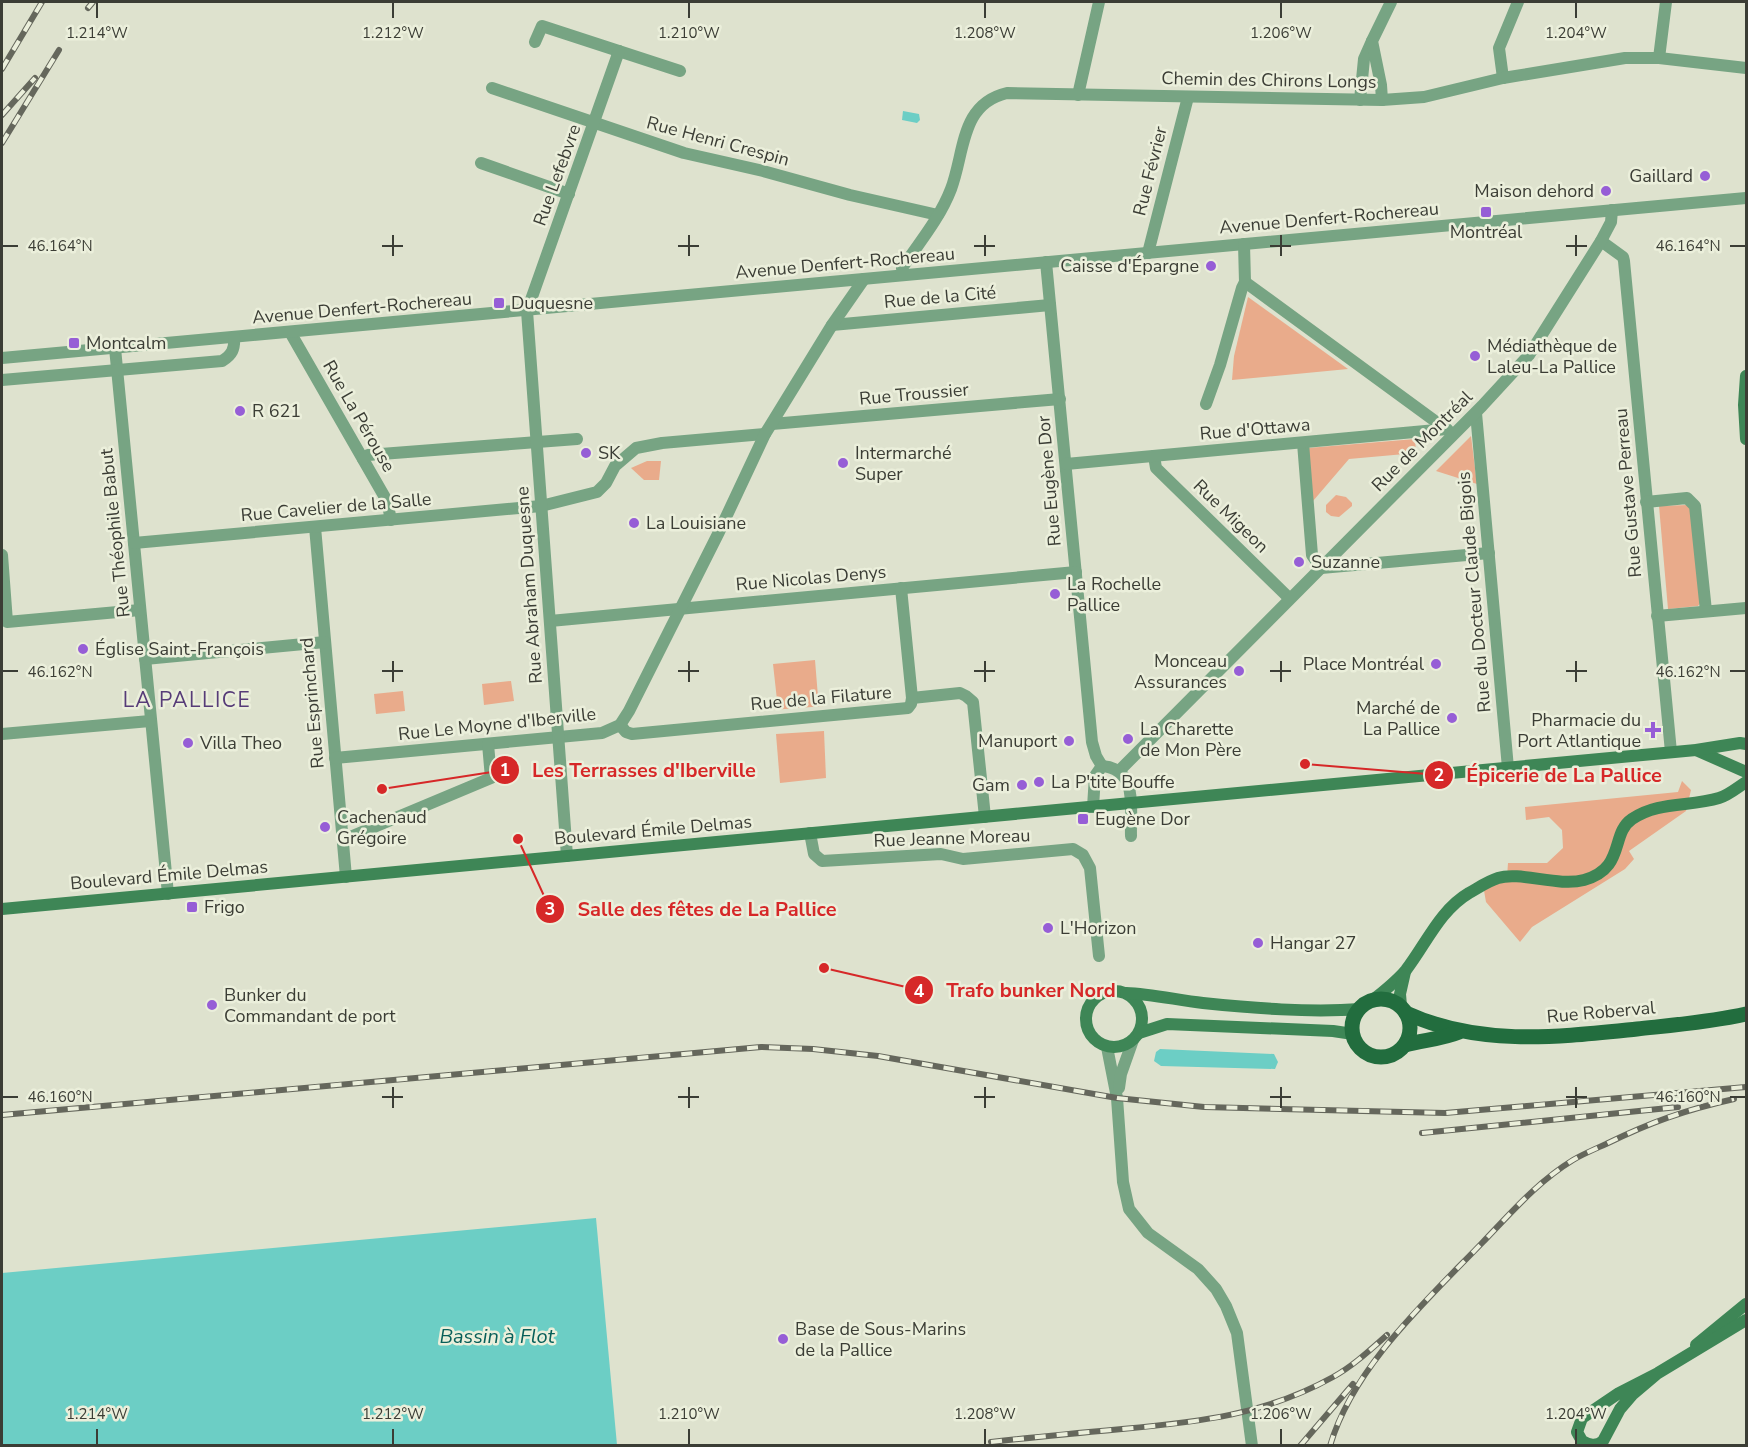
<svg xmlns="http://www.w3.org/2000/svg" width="1748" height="1447" font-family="'Nunito Sans',sans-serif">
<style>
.green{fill:#e9ab8b}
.water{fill:#6ccec5}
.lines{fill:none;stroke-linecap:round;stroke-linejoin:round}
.street{stroke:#77a483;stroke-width:12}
.secondary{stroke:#3e8656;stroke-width:12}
.primary{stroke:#226d3e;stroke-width:15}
.rail-casing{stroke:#65675c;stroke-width:6}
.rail{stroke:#ebefdb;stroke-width:4;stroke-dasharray:11;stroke-linecap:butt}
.ticks{fill:none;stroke:#3b3d35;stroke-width:2}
.poi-dot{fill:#965ed6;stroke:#ebefdb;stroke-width:2}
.labels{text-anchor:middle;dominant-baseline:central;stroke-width:5;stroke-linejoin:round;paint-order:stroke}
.street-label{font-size:18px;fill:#3b3d35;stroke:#ebefdb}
.poi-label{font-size:18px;fill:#3b3d35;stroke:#ebefdb;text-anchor:start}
.water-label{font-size:20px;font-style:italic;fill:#075f59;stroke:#ebefdb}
.quarter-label{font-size:21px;letter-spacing:1.5px;fill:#573c78;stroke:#ebefdb}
.ticks-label{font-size:15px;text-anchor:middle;fill:#3b3d35;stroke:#ebefdb;stroke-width:5;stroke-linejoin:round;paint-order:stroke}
.leader{fill:none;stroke:#d62828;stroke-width:2}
.callout-dot{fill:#d62828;stroke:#ebefdb;stroke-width:2}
.mark-label{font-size:18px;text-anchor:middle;font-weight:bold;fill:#fff}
.callout-label{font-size:20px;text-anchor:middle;font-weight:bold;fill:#d62828;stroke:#ebefdb;stroke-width:5;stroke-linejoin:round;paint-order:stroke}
</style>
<rect width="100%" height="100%" fill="#dee2ce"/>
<!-- green -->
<g class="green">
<path d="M1248,297L1348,369L1232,380L1234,356Z"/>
<path d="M1471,436L1477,484L1436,471Z"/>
<path d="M1415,439L1416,453L1349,459L1313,501L1308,448Z"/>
<path d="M647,461H661L659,480H644L631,468Z"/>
<path d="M1336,495L1346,497L1352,503V506L1339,517L1331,516L1326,512V505Z"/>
<path d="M1688,505L1692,508L1701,602L1698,606L1668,609L1659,506Z"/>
<path d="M815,660L818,697L825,706L771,710L777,700L773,664Z"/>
<path d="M511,681L514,701L484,705L482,684Z"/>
<path d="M403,691L405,711L376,714L374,694Z"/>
<path d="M824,731L826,778L780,783L776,734Z"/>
<path d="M1682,781L1691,790L1686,811L1629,851L1634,859L1625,869L1532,927L1520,942L1486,902L1483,885L1507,877L1508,863H1547L1563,848L1562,830L1549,817L1526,820L1525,807L1678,792Z"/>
</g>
<!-- water -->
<g class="water">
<path d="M903,111L919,114L920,120L917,123L902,120Z"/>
<path d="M1160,1049L1274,1054L1278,1062L1275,1069L1161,1066L1154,1061L1156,1052Z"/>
<path d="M596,1218L617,1445H2V1273Z"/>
</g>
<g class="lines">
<!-- street -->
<g class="street">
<path d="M535,42L542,26L680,71"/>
<path d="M1659,58L1666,2"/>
<path d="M1503,78L1499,48L1518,2"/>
<path d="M492,88L684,153L763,171L850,195L938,215"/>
<path d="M1078,95L1099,2"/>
<path d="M1360,100L1364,59L1372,41"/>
<path d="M1382,100L1381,85L1372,41L1391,2"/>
<path d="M481,163L569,194"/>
<path d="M1601,241L1623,257L1624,261L1671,752"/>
<path d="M1148,253L1188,97"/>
<path d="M1046,262L1092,742L1096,756L1102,766"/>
<path d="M903,275L902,268C919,243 940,218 951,189C965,152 960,104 1007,93L1382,100L1424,97L1503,78L1625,58H1659L1746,68"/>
<path d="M1245,282L1450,432"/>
<path d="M832,325L1050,305"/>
<path d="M290,332L387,501L391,520"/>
<path d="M115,348L168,894"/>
<path d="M2,358L1746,198"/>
<path d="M2,380L222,361C232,355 235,349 234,337"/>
<path d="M1206,404L1220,365L1242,288L1245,282L1244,244"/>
<path d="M1476,413L1508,768"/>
<path d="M772,424L1060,399"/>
<path d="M1303,443L1312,555L1321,568L1489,553"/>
<path d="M1154,456L1156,468L1289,598"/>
<path d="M363,459L368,455L577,439"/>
<path d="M1066,464L1447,429"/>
<path d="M1646,502L1687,498L1695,506L1706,611"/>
<path d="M315,527L346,877"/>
<path d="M134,543L541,506L597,492L606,483L615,466L636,448L662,443L765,434"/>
<path d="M2,555L7,622L140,610"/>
<path d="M1657,616L1746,608"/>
<path d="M550,621L1076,572"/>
<path d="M145,659L325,642"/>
<path d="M912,698L960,693L966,696L973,702L985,817"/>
<path d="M620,725L626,732L632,734L908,708L911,704L912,698L901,588"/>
<path d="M2,734L150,721"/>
<path d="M335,758L602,733L620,725L629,711L719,532L765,434L832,325L864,279"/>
<path d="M1119,771L1482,406L1529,355L1601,241L1611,222L1612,210"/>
<path d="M1093,807L1095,776L1102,766C1139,769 1130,809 1131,836"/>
<path d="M810,833L814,854L822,861L941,854L963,859L1073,849L1083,855L1090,868L1099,956"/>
<path d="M343,840L491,778L488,744"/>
<path d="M567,856L527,311L619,51"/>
<path d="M1107,1047L1117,1098L1123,1182L1129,1209L1148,1233L1198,1269L1216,1289L1226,1306L1237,1333L1252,1446"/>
<path d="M1119,1088L1121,1074L1133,1040"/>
</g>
<!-- secondary -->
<g class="secondary">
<path d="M1746,376L1744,405L1746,439"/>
<path d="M1696,750L1746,772"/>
<path d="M2,909L1696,750L1740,743L1746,744"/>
<circle cx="1114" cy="1019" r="28"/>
<path d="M1126,993C1151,994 1177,1000 1203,1003C1253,1008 1310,1013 1360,1009"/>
<path d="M1373,1000C1384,991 1397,981 1406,970C1426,944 1440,910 1469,893C1478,888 1488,881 1498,878C1520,871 1558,887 1584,880C1626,868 1610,834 1632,819C1658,801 1690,807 1719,798C1729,795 1738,787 1746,782"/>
<path d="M1401,1006L1400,994L1405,972"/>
<path d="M1139,1033L1167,1024L1333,1031L1353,1034"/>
<path d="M1696,1345L1746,1304"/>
<path d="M1658,1373L1632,1395L1620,1409L1603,1441C1596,1447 1589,1445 1582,1441L1577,1432L1582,1418L1619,1393L1658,1373L1746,1320"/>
</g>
<!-- primary -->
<g class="primary">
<circle cx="1381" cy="1028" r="29"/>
<path d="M1406,1013C1480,1047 1559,1037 1637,1029C1674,1025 1711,1022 1746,1014"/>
<path d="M1405,1045C1423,1040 1442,1039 1459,1032"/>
</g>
<defs>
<g id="rail">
<path d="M88,8L93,2"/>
<path d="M2,69L42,2"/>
<path d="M2,115L35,78"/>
<path d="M2,143L59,50"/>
<path d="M2,1115L761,1047L813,1049L878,1056L1117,1098L1204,1107L1445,1113L1746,1087"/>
<path d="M1422,1133L1678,1107"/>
<path d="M991,1442C1035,1437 1078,1433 1122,1429C1199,1422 1265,1415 1333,1377C1353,1366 1370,1350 1387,1335"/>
<path d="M1300,1446L1353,1384"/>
<path d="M1330,1446C1353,1367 1427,1300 1482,1243C1511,1213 1537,1182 1573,1160C1583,1154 1595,1149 1606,1144C1651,1122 1685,1110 1734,1099"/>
</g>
</defs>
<!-- rail casing -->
<use href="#rail" class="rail-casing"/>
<!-- rail -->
<use href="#rail" class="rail"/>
</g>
<!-- ticks -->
<path class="ticks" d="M97,3V18M393,3V18M689,3V18M985,3V18M1281,3V18M1576,3V18M393,235V256M689,235V256M985,235V256M1281,235V256M1576,235V256M3,246H18M382,246H403M678,246H699M974,246H995M1270,246H1291M1566,246H1587M1730,246H1745M393,661V682M689,661V682M985,661V682M1281,661V682M1576,661V682M3,671H18M382,671H403M678,671H699M974,671H995M1270,671H1291M1566,671H1587M1730,671H1745M393,1087V1108M689,1087V1108M985,1087V1108M1281,1087V1108M1576,1087V1108M3,1097H18M382,1097H403M678,1097H699M974,1097H995M1270,1097H1291M1566,1097H1587M1730,1097H1745M97,1429V1444M393,1429V1444M689,1429V1444M985,1429V1444M1281,1429V1444M1576,1429V1444"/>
<!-- markers -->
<g class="poi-dot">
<circle cx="1705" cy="176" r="6"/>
<circle cx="1606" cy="191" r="6"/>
<rect x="1480" y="206" width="12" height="12" rx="3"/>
<circle cx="1211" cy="266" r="6"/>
<rect x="493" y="297" width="12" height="12" rx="3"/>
<rect x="68" y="337" width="12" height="12" rx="3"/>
<circle cx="1475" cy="356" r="6"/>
<circle cx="240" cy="411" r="6"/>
<circle cx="586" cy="453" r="6"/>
<circle cx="843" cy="463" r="6"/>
<circle cx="634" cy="523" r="6"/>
<circle cx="1299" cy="562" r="6"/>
<circle cx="1055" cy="594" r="6"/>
<circle cx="83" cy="649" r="6"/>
<circle cx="1436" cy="664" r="6"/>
<circle cx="1239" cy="671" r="6"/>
<circle cx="1452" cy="718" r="6"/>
<path d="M1650 721h6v6h6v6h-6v6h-6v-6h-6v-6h6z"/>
<circle cx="1128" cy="739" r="6"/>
<circle cx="1069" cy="741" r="6"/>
<circle cx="188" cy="743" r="6"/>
<circle cx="1039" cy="782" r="6"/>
<circle cx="1022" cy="785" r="6"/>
<rect x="1077" y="813" width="12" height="12" rx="3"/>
<circle cx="325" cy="827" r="6"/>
<rect x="186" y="901" width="12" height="12" rx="3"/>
<circle cx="1048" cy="928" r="6"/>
<circle cx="1258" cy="943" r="6"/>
<circle cx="212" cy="1005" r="6"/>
<circle cx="783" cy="1339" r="6"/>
</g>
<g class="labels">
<!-- street labels -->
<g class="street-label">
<text transform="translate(1269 80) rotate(1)">Chemin des Chirons Longs</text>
<text transform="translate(718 141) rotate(15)">Rue Henri Crespin</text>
<text transform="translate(1150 171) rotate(-76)">Rue Février</text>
<text transform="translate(557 175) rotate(-70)">Rue Lefebvre</text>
<text transform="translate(1329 218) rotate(-5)">Avenue Denfert-Rochereau</text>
<text transform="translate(845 263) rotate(-5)">Avenue Denfert-Rochereau</text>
<text transform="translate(940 297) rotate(-5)">Rue de la Cité</text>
<text transform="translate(362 308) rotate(-5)">Avenue Denfert-Rochereau</text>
<text transform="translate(914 394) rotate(-5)">Rue Troussier</text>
<text transform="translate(359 416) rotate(60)">Rue La Pérouse</text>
<text transform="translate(1255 429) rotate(-5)">Rue d'Ottawa</text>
<text transform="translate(1422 441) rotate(-45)">Rue de Montréal</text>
<text transform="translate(1049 481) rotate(-95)">Rue Eugène Dor</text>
<text transform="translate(1628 493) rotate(-95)">Rue Gustave Perreau</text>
<text transform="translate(336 507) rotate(-5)">Rue Cavelier de la Salle</text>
<text transform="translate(1231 516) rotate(44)">Rue Migeon</text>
<text transform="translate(115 533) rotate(-96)">Rue Théophile Babut</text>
<text transform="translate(811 578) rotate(-5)">Rue Nicolas Denys</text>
<text transform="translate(529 585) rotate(-94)">Rue Abraham Duquesne</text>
<text transform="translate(1474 592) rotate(-95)">Rue du Docteur Claude Bigois</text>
<text transform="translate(821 698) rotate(-5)">Rue de la Filature</text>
<text transform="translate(312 703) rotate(-95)">Rue Esprinchard</text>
<text transform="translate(497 724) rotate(-6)">Rue Le Moyne d'Iberville</text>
<text transform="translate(653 830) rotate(-5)">Boulevard Émile Delmas</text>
<text transform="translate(952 838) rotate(-2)">Rue Jeanne Moreau</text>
<text transform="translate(169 875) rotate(-5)">Boulevard Émile Delmas</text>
<text transform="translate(1601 1012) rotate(-5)">Rue Roberval</text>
</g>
<!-- poi labels -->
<g class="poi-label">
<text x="1693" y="176" text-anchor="end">Gaillard</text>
<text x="1594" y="191" text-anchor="end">Maison dehord</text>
<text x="1486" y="232" text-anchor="middle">Montréal</text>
<text x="1199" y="266" text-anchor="end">Caisse d'Épargne</text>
<text x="511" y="303">Duquesne</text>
<text x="86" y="343">Montcalm</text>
<text x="1487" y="346">Médiathèque de<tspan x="1487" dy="21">Laleu-La Pallice</tspan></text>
<text x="252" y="411">R 621</text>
<text x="598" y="453">SK</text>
<text x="855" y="453">Intermarché<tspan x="855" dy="21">Super</tspan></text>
<text x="646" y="523">La Louisiane</text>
<text x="1311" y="562">Suzanne</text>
<text x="1067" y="584">La Rochelle<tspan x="1067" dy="21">Pallice</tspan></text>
<text x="95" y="649">Église Saint-François</text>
<text x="1227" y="661" text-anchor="end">Monceau<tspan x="1227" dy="21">Assurances</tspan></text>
<text x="1424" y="664" text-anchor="end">Place Montréal</text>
<text x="1440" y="708" text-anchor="end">Marché de<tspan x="1440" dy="21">La Pallice</tspan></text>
<text x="1641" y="720" text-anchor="end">Pharmacie du<tspan x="1641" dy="21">Port Atlantique</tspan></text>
<text x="1140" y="729">La Charette<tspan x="1140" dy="21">de Mon Père</tspan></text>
<text x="1057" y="741" text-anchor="end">Manuport</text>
<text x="200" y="743">Villa Theo</text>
<text x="1051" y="782">La P'tite Bouffe</text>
<text x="1010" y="785" text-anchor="end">Gam</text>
<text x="337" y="817">Cachenaud<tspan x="337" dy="21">Grégoire</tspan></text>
<text x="1095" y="819">Eugène Dor</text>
<text x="204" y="907">Frigo</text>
<text x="1060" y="928">L'Horizon</text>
<text x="1270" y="943">Hangar 27</text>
<text x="224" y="995">Bunker du<tspan x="224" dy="21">Commandant de port</tspan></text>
<text x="795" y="1329">Base de Sous-Marins<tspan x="795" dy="21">de la Pallice</tspan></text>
</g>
<!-- water labels -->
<g class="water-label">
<text x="497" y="1336">Bassin à Flot</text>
</g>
<!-- quarter labels -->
<g class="quarter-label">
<text x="187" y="700">LA PALLICE</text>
</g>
</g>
<g class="ticks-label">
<text x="97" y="38">1.214°W</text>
<text x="393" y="38">1.212°W</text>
<text x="689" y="38">1.210°W</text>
<text x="985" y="38">1.208°W</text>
<text x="1281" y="38">1.206°W</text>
<text x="1576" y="38">1.204°W</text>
<text x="60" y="251">46.164°N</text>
<text x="1688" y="251">46.164°N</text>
<text x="60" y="677">46.162°N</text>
<text x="1688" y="677">46.162°N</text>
<text x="60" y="1102">46.160°N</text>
<text x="1688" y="1102">46.160°N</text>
<text x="97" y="1419">1.214°W</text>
<text x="393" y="1419">1.212°W</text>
<text x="689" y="1419">1.210°W</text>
<text x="985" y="1419">1.208°W</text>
<text x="1281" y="1419">1.206°W</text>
<text x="1576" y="1419">1.204°W</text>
</g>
<!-- callouts -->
<path class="leader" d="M382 789L505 770M1305 764L1439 775M518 839L550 909M824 968L919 990"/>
<g class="callout-dot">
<circle cx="382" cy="789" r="6"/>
<circle cx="1305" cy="764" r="6"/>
<circle cx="518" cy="839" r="6"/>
<circle cx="824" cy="968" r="6"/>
<circle cx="505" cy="770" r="15"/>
<circle cx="1439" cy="775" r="15"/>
<circle cx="550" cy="909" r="15"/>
<circle cx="919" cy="990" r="15"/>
</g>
<g class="mark-label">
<text x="505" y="776">1</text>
<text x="1439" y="781">2</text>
<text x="550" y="915">3</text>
<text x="919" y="997">4</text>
</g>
<g class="callout-label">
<text x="644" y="777">Les Terrasses d'Iberville</text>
<text x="1564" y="782">Épicerie de La Pallice</text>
<text x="707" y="916">Salle des fêtes de La Pallice</text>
<text x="1031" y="997">Trafo bunker Nord</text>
</g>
<!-- border -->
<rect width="1748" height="1447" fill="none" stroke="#3b3d35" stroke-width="6"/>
</svg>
